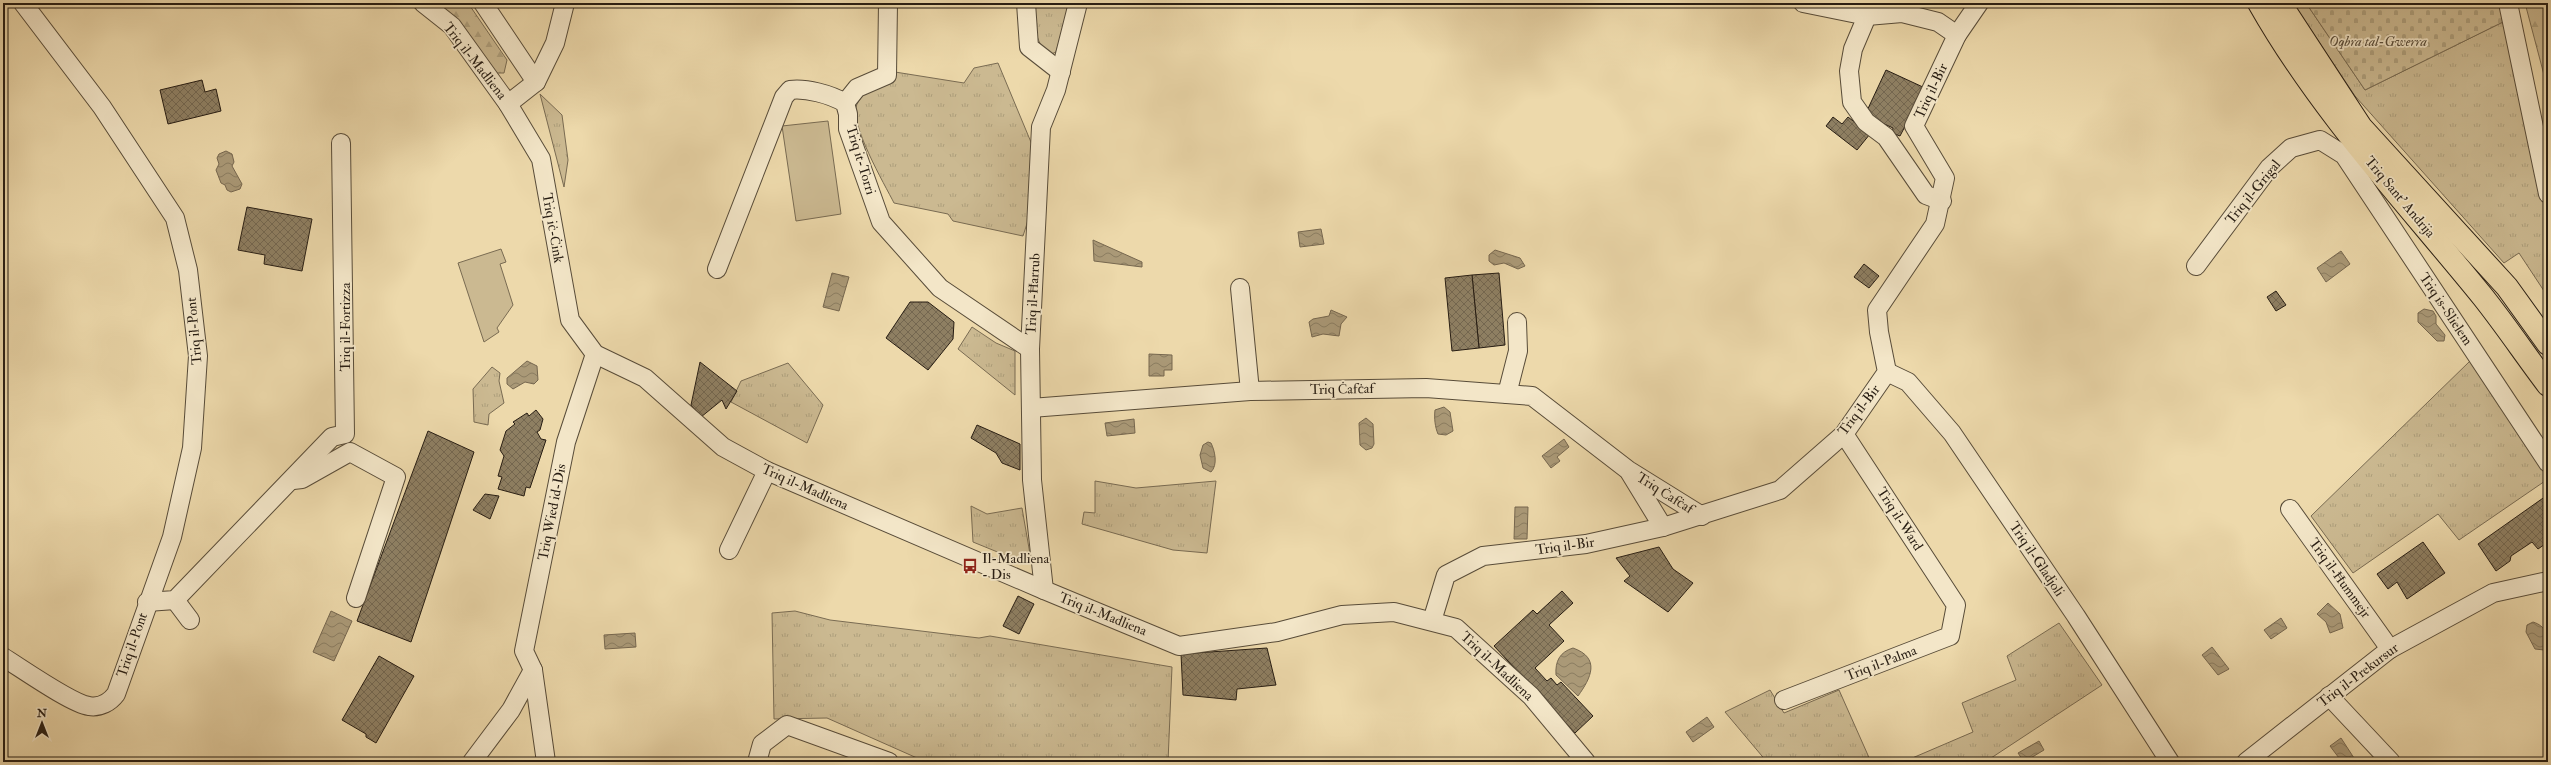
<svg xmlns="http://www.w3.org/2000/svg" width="2551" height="765" font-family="'IM FELL Double Pica',serif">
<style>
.grass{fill:url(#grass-tufts);stroke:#796b52}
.forest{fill:url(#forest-firs);stroke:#796b52}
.cemetery{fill:url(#cemetery-stones);stroke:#796b52}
.green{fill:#cbb991;stroke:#796b52}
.water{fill:url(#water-waves);stroke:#76674f}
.building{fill:url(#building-cross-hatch);stroke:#271d13}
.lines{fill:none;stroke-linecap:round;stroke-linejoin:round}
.minor-casing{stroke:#584c39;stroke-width:20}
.highway-casing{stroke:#271d13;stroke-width:24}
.minor{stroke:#f3e6c8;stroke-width:18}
.highway{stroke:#edd9ab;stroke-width:22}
.labels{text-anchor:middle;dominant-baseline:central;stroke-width:3.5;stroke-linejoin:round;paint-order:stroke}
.park-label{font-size:14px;font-style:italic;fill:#584c39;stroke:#f3e6c8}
.street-label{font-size:14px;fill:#271d13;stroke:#f3e6c8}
.poi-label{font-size:14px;fill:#271d13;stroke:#f3e6c8;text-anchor:start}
</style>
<defs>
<pattern id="grass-tufts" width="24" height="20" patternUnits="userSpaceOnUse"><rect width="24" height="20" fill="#cbb991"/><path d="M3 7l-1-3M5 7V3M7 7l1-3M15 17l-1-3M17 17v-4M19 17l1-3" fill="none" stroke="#ae9f7c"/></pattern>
<pattern id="forest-firs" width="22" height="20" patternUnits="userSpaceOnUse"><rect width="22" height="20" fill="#cbb991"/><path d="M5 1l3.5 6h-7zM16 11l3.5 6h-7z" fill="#ae9f7c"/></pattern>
<pattern id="cemetery-stones" width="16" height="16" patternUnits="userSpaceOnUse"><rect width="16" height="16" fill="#cbb991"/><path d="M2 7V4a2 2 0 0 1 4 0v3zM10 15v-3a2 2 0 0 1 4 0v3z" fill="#ae9f7c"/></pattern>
<pattern id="water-waves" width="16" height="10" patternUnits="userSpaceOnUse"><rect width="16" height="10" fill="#a97"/><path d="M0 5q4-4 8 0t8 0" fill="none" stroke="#8a7c60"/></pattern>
<pattern id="building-cross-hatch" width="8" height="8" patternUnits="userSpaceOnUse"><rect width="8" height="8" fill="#8e7f62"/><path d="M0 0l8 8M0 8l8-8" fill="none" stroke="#746750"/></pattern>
</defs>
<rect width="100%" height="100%" fill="#edd9ab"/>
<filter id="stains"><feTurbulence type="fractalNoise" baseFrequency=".005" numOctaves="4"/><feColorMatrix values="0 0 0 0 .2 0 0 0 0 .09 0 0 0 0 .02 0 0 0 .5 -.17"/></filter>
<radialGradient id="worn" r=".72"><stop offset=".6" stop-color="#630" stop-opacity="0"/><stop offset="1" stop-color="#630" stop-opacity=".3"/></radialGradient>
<!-- grass -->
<g class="grass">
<path d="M1035,3H1070L1056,52L1049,55C1033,40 1035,24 1035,3Z"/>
<path d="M2293,3H2306L2365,90L2505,21L2548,208V297L2519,253L2504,263L2355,96Z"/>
<path d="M998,63L1033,147L1031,211L1023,236L953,221L948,214L894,203C885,185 848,122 857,104C864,90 882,81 895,72L964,83L974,68Z"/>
<path d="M540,94L562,115L568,160L564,187Z"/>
<path d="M972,327L996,343L1015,351V395L958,349Z"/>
<path d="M2470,361L2548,476V479L2459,540L2438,514L2353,573L2311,516Z"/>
<path d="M788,363L823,405L807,443L731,402L741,381Z"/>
<path d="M492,367L500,373L499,381L504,403L489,414L488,425L474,422L473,389Z"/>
<path d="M1095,481L1136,488L1216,481L1207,553L1173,550L1082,524L1084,512L1095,513Z"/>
<path d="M971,506L987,514L1022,508L1030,554L1022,562L973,542Z"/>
<path d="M795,611L830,620L979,638L990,636L1172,667L1168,762H926L827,718L774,719L772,613Z"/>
<path d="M2059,623L2102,685L1985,762H1903L1973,732L1962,703L2016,680L2007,656Z"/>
<path d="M1770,690L1784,713L1839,690L1871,762H1767L1725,712Z"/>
</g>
<!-- forest -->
<g class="forest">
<path d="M432,3H468L507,60L504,73H492Z"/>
<path d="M2525,3H2548V90Z"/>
</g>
<!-- cemetery -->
<path class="cemetery" d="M2306,3H2500L2505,21L2365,90Z"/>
<!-- green -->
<g class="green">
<path d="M828,121L841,214L796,221L782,126Z"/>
<path d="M501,249L506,262L500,264L513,305L497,328L499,332L484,342L458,263Z"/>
</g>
<!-- water -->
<g class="water">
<path d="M226,151L232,154L234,162L232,166L242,184L240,189L231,192L227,190L225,185L221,183L216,170L219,164L217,158L219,154Z"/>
<path d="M1321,229L1324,244L1300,247L1298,232Z"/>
<path d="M1093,240L1142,262V267L1094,261Z"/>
<path d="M1495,250L1520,258L1525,266L1518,269L1504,263L1494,265L1489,261V255Z"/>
<path d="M2341,251L2350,264L2326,282L2317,268Z"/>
<path d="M832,273L849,277L839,311L823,307Z"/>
<path d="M2424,309L2433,311L2436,316V324L2445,335L2444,341H2437L2418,322V313Z"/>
<path d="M1331,310L1347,317L1341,324L1339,336L1323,334L1312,337L1309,322L1313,319L1329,316Z"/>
<path d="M1149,354L1172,355V370H1164V376H1149Z"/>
<path d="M527,361L537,366L538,380L534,384L525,382L513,389L507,384V378Z"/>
<path d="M1444,407L1450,412L1453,431L1446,435L1438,434C1435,427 1434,418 1435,410Z"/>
<path d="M1366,418L1373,424L1374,444L1372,448L1366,450L1360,445L1359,423Z"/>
<path d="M1134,419L1135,433L1107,436L1105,423Z"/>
<path d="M1564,439L1569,447L1557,457L1560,461L1551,468L1542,456Z"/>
<path d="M1208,442L1211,443C1215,451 1218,465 1211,472L1203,468L1200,455L1203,445Z"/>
<path d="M1515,507H1528L1527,539H1514Z"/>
<path d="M2328,603L2340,614L2343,628L2330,633L2326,622L2317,614Z"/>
<path d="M331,611L352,621L334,661L313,652Z"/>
<path d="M2281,618L2287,628L2271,639L2264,630Z"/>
<path d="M2533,622C2546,626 2548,635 2548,648L2544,650L2535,649L2526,632L2527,625Z"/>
<path d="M635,633L636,647L605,649L604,635Z"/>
<path d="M2212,647L2229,669L2218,675L2202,655Z"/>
<path d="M1573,648C1601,658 1591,678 1578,696L1556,675C1555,661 1560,652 1573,648Z"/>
<path d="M1707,717L1714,727L1693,742L1686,732Z"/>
<path d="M2341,738L2354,758L2348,762H2342L2330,746Z"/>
<path d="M2039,741L2044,750L2024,762L2018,753Z"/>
</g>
<!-- building -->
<g class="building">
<path d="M1886,70L1925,88L1900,136L1892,133L1893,128L1865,115Z"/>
<path d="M202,80L205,92L216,89L221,111L168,124L160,90Z"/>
<path d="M1833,117L1842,124L1848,117L1870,134L1857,150L1826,126Z"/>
<path d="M247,207L312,219L302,271L264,264L265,255L238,250Z"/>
<path d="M1864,264L1879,276L1869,288L1854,277Z"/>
<path d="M1499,273L1505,345L1479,348L1472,275Z"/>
<path d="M1472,275L1479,348L1452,351L1445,278Z"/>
<path d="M2276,291L2286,305L2276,311L2267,297Z"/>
<path d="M910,302H928L954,322L953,339L928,370L886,338Z"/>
<path d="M700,362L737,391L726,409L722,400L701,417L691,405Z"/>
<path d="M536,410L543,419L540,430L537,432L541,439L546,440L530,488L526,487L524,496L498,489L502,477L498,476L504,456L500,450L506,431L515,424L513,422L527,413L529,416Z"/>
<path d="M977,425L1020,444V470L1002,463L996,453L971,438Z"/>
<path d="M428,431L474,452L411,642L357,621Z"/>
<path d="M485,494L499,496L490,519L473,510Z"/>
<path d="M2546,496L2548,499V542L2538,549L2532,542L2511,556L2510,561L2496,571L2478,544Z"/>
<path d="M2423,542L2445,573L2407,599L2397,582L2388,589L2377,574Z"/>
<path d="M1659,547L1673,569L1693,583L1668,612L1624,581L1630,576L1616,558Z"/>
<path d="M1562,591L1573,603L1549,625L1564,641L1535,668L1547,681L1551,678L1557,685L1561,682L1593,716L1575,733L1494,646L1533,610L1537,614Z"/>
<path d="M1018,596L1034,604L1019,634L1003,626Z"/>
<path d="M1267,648L1276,685L1237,689L1236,700L1183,695L1181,654Z"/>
<path d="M379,656L414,676L376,743L366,737V734L342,720Z"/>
</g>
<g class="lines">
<defs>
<g id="minor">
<path d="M423,3L452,26L508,104L541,159L570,320L595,354L645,378L723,447L767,471L1044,590L1179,646L1277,632L1342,615L1394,612L1456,628L1531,696L1586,762"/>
<path d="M483,3L536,82"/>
<path d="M1026,3L1029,47L1061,72"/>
<path d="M1803,3L1867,16L1902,13L1938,22L1957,35"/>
<path d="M2508,3L2548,194"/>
<path d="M1867,16L1853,49L1849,71L1852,102L1866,122L1886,137L1926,195L1942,201"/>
<path d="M845,103L857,88L887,75L888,3"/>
<path d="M508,104L536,82L555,43L565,3"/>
<path d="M2196,266L2269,168L2291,148L2320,140L2344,155L2548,463"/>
<path d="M717,269L784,97L790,90C806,88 830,94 845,103L848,114V129L881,222L940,288L1030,349"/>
<path d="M1240,288L1250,391"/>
<path d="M1887,372L1908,382L1952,433L2076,616L2170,762"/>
<path d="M1507,394L1518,351L1517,322"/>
<path d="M1031,408L1250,391L1426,388L1532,396L1628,470L1702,516"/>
<path d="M1630,473L1663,527"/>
<path d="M293,480L302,479L350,452L396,477L356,598"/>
<path d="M2290,509L2390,649"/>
<path d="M729,550L767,471"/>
<path d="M1044,590L1032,480L1030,349L1041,127L1056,90L1078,3"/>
<path d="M175,600L190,620"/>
<path d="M147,602L175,600L332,437L345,434L341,143"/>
<path d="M1432,621L1446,575L1483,556L1586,544L1663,527L1780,490L1844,434L1887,372L1879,332L1877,310L1935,224L1945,178L1914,126L1957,35L1979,3"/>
<path d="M3,657C21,668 72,704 89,706C100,708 110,702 116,694L172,537L192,448L198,356L188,270L175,218L102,107L23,3"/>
<path d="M2329,696L2391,762"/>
<path d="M1784,700L1950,636L1956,605L1844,434"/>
<path d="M472,762L511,710L533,670"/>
<path d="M546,762L533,670L524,651L566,442L595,354"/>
<path d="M757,762L762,744L787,725L889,762"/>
<path d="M2246,762L2390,649L2493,593L2548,581"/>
</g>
<g id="highway">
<path d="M2259,3C2320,111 2406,202 2483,297C2506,326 2526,356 2548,385"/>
<path d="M2280,3L2361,127L2507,287L2548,344"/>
</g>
</defs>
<!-- minor casing -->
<use href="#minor" class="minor-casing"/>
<!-- highway casing -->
<use href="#highway" class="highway-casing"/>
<!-- minor -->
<use href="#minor" class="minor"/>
<!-- highway -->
<use href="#highway" class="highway"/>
</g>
<!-- icons -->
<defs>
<symbol id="bus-bare" viewBox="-9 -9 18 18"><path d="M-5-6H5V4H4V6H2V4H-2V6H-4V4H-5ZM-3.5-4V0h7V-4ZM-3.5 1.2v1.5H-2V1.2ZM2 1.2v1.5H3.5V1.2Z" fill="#8f2418" stroke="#f3e6c8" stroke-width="2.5" paint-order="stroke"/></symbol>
</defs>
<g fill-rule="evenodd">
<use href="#bus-bare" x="959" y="555" width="22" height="22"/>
</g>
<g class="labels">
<!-- park labels -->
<g class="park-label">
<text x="2378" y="41">Oqbra tal-Gwerra</text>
</g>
<!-- street labels -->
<g class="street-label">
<text transform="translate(475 61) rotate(52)">Triq il-Madliena</text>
<text transform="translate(1931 91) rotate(-65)">Triq il-Bir</text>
<text transform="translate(861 160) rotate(73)">Triq it-Torri</text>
<text transform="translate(2253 192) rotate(-51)">Triq il-Grigal</text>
<text transform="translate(2400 197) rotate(50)">Triq Sant' Andrija</text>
<text transform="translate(553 228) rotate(80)">Triq iċ-Ċink</text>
<text transform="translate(1033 294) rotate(-87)">Triq il-Ħarrub</text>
<text transform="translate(2446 309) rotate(56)">Triq is-Slielem</text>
<text transform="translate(345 327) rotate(-90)">Triq il-Fortizza</text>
<text transform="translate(194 331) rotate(-95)">Triq il-Pont</text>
<text transform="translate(1342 389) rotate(-1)">Triq Ċafċaf</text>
<text transform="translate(1859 410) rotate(-53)">Triq il-Bir</text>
<text transform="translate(805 487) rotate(24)">Triq il-Madliena</text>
<text transform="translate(1665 493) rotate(32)">Triq Ċafċaf</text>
<text transform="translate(552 512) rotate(-79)">Triq Wied id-Dis</text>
<text transform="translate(1900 519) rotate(57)">Triq il-Ward</text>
<text transform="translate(1565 546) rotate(-8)">Triq il-Bir</text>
<text transform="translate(2037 559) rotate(56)">Triq il-Gladjoli</text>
<text transform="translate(2340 578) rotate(54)">Triq il-Ħummejr</text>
<text transform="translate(1103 614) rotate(22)">Triq il-Madliena</text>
<text transform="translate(132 645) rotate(-71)">Triq il-Pont</text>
<text transform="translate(1881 663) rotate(-21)">Triq il-Palma</text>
<text transform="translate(1497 666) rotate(43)">Triq il-Madliena</text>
<text transform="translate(2358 675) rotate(-37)">Triq il-Prekursur</text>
</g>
<!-- poi labels -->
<g class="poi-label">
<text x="982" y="558">Il-Madliena<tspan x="982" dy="16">- Dis</tspan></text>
</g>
</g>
<!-- margin -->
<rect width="2551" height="765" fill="none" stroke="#edd9ab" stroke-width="16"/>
<rect x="4" y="4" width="2543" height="757" fill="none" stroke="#271d13" stroke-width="2"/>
<rect x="8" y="8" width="2535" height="749" fill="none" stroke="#271d13"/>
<!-- north arrow -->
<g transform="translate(42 723)" stroke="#f3e6c8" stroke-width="3" paint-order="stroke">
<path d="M0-3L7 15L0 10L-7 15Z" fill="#271d13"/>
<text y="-6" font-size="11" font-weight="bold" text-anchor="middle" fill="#271d13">N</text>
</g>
<rect width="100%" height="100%" filter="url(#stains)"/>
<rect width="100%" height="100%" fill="url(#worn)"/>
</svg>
